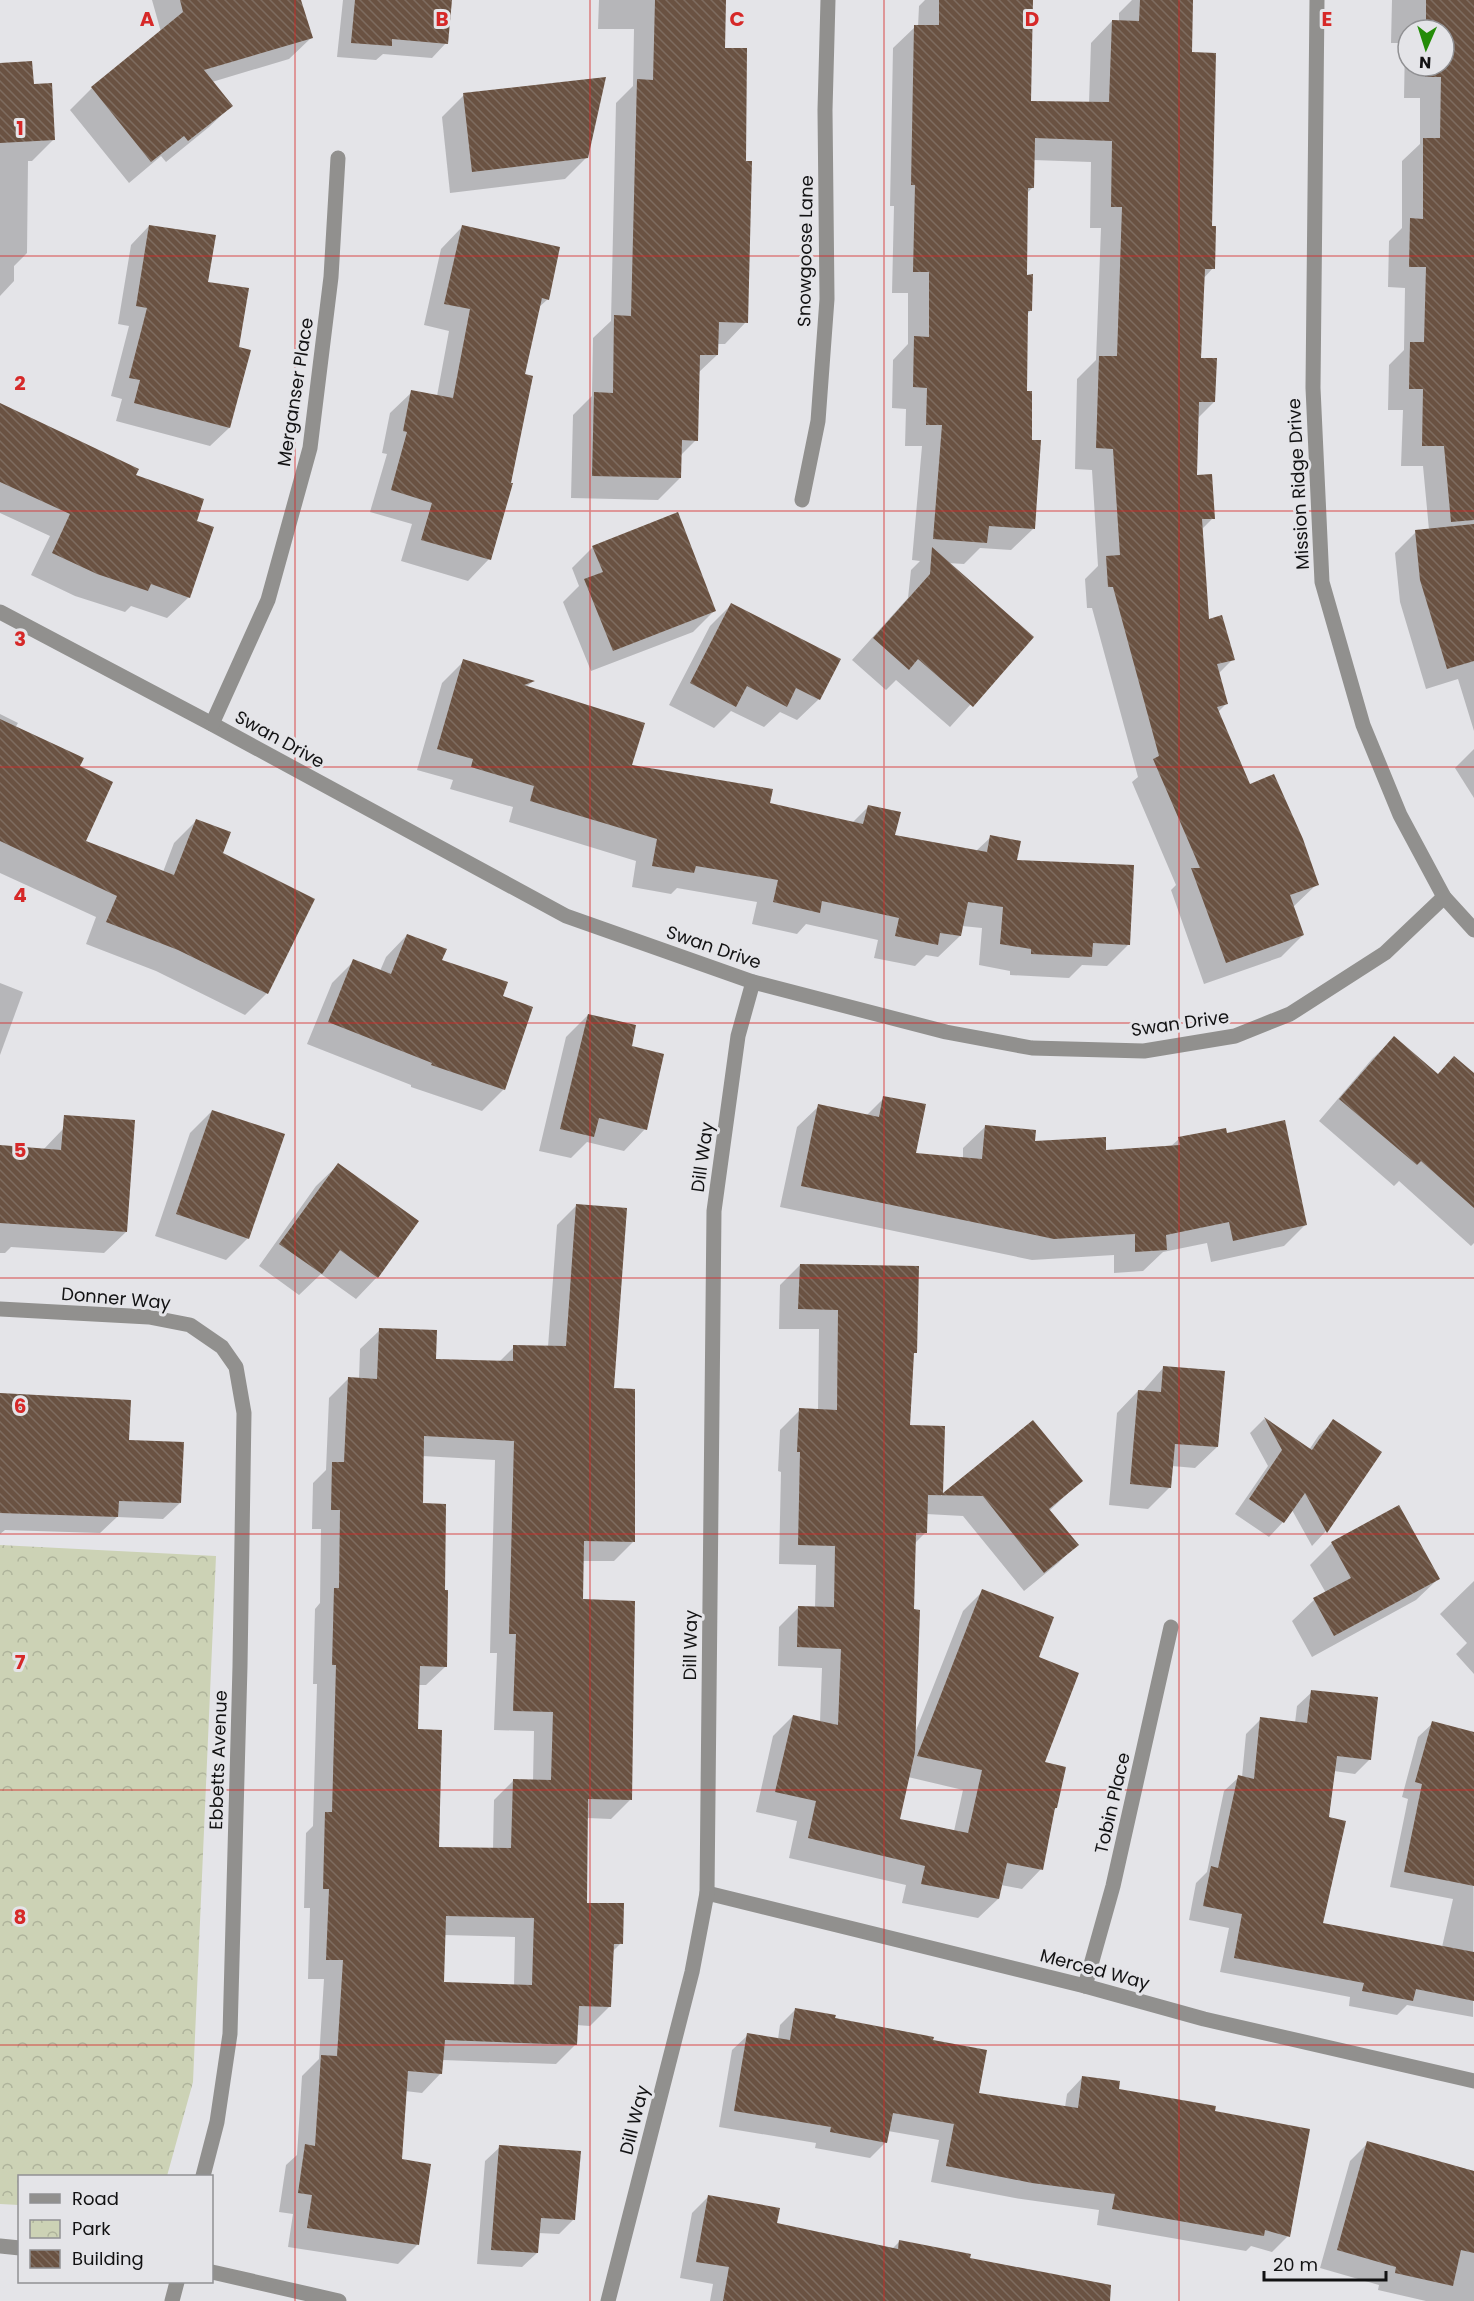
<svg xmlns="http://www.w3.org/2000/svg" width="1474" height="2301" font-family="Poppins,sans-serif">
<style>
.park{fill:url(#park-crowns)}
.shadow{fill:#0003;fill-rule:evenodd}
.building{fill:url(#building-back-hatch);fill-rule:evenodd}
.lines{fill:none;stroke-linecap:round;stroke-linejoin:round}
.minor{stroke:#91908e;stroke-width:15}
.tertiary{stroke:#91908e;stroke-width:15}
.grid{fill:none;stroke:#d62828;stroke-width:1.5;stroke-opacity:0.55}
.labels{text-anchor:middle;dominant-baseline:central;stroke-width:6;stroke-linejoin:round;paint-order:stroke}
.street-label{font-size:18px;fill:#121213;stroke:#e4e4e8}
.grid-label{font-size:20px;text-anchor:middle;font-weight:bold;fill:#d62828;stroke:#e4e4e8;stroke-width:6;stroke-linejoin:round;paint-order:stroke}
</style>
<defs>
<pattern id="park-crowns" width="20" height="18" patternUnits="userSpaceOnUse" patternTransform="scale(1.5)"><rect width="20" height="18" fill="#ccd2b5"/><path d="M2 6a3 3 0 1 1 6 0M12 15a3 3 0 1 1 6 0" fill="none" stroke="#aeb39b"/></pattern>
<pattern id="building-back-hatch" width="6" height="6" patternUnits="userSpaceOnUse" patternTransform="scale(1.5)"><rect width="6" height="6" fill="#6a5242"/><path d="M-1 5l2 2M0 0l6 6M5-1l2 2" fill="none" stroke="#7e6c60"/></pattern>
</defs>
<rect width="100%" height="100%" fill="#e4e4e8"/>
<!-- park -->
<path class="park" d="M0,1545L216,1556L193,2082L167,2176H20L19,2205L0,2204Z"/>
<!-- shadow -->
<g class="shadow">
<path d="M152,0H300L311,38L289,59L212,82L231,106L209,127L166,162L161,156L129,183L70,110L92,88L161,32Z"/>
<path d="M343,0H450L446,43L432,58L383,54L376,60L337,57Z"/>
<path d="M599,0H724L723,49L745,162L746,322L725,344H717V355L698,373L696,440L680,456V478L658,500L571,498L573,415L592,396L593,338L611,321L616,103L633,86L634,29H598Z"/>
<path d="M925,0H1031L1030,102L1089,103L1091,43L1112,21L1119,22V13L1132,0H1192L1190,54L1213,268L1203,279L1200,359L1214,402L1197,419L1196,476L1213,518L1201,530L1208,620L1233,659L1218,674L1226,704L1218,712L1249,786L1317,884L1293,907L1303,935L1281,957L1204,984L1171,890L1176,885L1132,782L1138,777L1092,608H1087L1085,579L1098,566L1092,470L1075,469L1077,379L1096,360L1101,228H1090L1091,162L1033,160V187L1026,194V276L1031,310L1026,315L1025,392L1033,529L1011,550L980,548L964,564L948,563L1032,637L950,727L896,680L886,690L852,660L908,598L911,570L920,561L912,560L922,446H905L906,409L892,408L893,360L908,344V293H892L894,206H890L893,48L915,27H918L919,6Z"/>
<path d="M1392,0H1474V731L1458,679L1426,689L1400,602L1395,553L1416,532L1429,530L1423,466H1401L1403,410H1388L1389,365L1404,350L1405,288L1388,287L1389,241L1402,228V161L1420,144V98H1404L1405,43H1391ZM1408,30H1444V66H1408Z"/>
<path d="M0,65L32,85L54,139L32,161H28L27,253L14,266V281L0,296Z"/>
<path d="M464,95L587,157L565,179L450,193L442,117Z"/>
<path d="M149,226L206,283L238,348L229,428L210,446L116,421L122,399L111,396L129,326L118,324L131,245Z"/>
<path d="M462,227L548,299L538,308L489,559L468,581L401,561L412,524L370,512L387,454L382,453L390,413L412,392L437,396L449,331L424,325L441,249Z"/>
<path d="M0,405L134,476L195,522L189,597L167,618L131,606L125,612L75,596L31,575L50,536L0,513Z"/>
<path d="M593,547L715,610L693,632L591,671L563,602L579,586L572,568Z"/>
<path d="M731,605L819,699L797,720L780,712L764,727L731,711L714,728L669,705L710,626Z"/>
<path d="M464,661L532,682L526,687L631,767L769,805L852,823L868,807L894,836L975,852L991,837L1016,861L1128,945L1107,966L1082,965L1069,978L1010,975V971L979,965L982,928L962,926L960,936L938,957L926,955L915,966L874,958L878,940L806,924L797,934L752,924L757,902L677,888L671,894L632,887L636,861L509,822L513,807L450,789L453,780L417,770L442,683Z"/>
<path d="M0,714L18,723L15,728L78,767L84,842L163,872L174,843L196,821L221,854L267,993L245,1015L156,971L86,944L96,917L0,873Z"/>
<path d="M1474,749V798L1455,768Z"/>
<path d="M407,935L440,961L501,997L504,1089L482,1111L411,1087V1085L307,1044L332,983L354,961L380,971L386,957Z"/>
<path d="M0,983L23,992L0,1055Z"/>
<path d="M588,1015L630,1047L645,1129L624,1151L587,1142L571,1158L539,1151L566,1037Z"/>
<path d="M1394,1038L1437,1075H1474V1243L1471,1246L1399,1181L1394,1186L1319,1121L1372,1059Z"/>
<path d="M884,1098L914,1155L963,1159V1148L985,1127L1034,1143L1105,1151L1170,1147L1179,1139L1226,1135L1305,1225L1284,1246L1211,1262L1207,1243L1163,1252L1143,1271L1114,1273V1255L1032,1260L780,1207L797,1127L819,1106L866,1116Z"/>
<path d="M212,1111L248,1238L226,1260L155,1236L190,1133Z"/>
<path d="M63,1129L126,1232L104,1253L11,1247L5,1253H0V1147L43,1150Z"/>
<path d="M338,1165L377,1277L356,1299L321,1274L299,1295L259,1266L316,1186Z"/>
<path d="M577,1205L612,1390L633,1542L614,1561H582V1601L630,1800L611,1819L587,1818L585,1904L621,1943L612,1952L610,2006L590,2026L576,2025V2044L556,2064L442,2060L441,2073L422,2093L405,2091L400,2161L418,2244L398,2264L288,2247L293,2214L279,2212L286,2165L297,2155L302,2076L319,2059L324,1979H308L310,1908H304L306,1833L313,1826L317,1684H313L315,1609L320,1603L321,1529H312L313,1483L326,1470L329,1398L348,1379H359L360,1349L380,1330L434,1360L499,1362L514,1347H548L557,1225ZM422,1456L495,1460L490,1653H497L494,1730L534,1731L533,1781H513L494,1800L493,1849L438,1848L417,1731L418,1685H426L446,1666L444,1591L421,1504ZM444,1935L515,1937L514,1986L442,1984Z"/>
<path d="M800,1265L915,1352L913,1355L909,1426L944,1428L941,1496L1032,1422L1081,1481L1049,1511L1077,1545L1057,1564L1024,1591L963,1516L926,1514V1532L914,1544L913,1611L915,1733L963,1611L983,1591L1037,1658L1043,1764L1056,1808L1053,1811L1041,1869L1022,1889L1001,1885L998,1899L978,1918L902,1903L906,1885L789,1858L797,1821L756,1812L773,1736L793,1716L820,1722L822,1668L778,1666L779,1627L799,1607L815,1608L816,1565L779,1564L781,1472L778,1471L780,1430L800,1410H818L819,1329H779L780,1285ZM908,1777L963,1790L954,1831L898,1820Z"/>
<path d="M1164,1367L1217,1447L1195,1468L1172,1466L1170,1487L1148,1509L1109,1505L1117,1413L1138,1391L1142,1392Z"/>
<path d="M0,1393L128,1442L180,1503L163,1519L117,1517L100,1533L5,1530L0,1534Z"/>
<path d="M1264,1419L1309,1450L1319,1435L1334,1421L1380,1452L1325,1532L1312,1546L1292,1510L1283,1522L1269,1537L1235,1514L1268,1466L1250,1433Z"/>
<path d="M1332,1543L1438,1579L1416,1600L1312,1657L1292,1621L1314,1600L1326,1593L1310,1565Z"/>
<path d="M1474,1581V1674L1456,1654L1467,1643L1440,1614Z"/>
<path d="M1312,1692L1370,1759L1355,1774L1334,1771L1328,1818L1322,1924L1442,1947L1453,1899L1390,1887L1408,1799L1402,1797L1418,1737L1433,1723L1474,1734L1473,2017L1407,2005L1397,2015L1349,2006L1350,1997L1220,1972L1229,1928L1189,1920L1196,1883L1207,1872L1224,1791L1239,1777H1242L1246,1734L1261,1719L1295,1723L1297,1706Z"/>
<path d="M796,2009L932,2041L977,2095L1065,2107L1067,2094L1082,2078L1118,2090L1213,2112L1288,2236L1272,2252L1251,2246L1246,2251L1097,2225L1099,2210L1015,2198L931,2182L939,2140L888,2131L886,2142L870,2158L815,2148L816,2143L719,2127L732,2050L748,2035L778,2039L780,2025Z"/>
<path d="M1368,2143L1474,2171V2301H1426L1378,2290L1379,2285L1320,2268L1350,2161Z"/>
<path d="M500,2147L574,2219L559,2234L538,2233L537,2253L522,2267L477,2264L485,2161Z"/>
<path d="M709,2196L775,2224L892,2249L900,2241L969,2259L1068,2301H710L713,2284L680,2278L692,2213Z"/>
</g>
<!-- building -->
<g class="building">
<path d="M180,0H301L313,38L204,70L233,106L188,141L184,136L151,162L91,87L183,12Z"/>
<path d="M355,0H452L448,44L392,39V46L351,43Z"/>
<path d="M655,0H726L725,48H747L746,161H752L748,323L719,322L718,355H700L698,441L682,440L681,478L592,476L594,392L613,393L614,315L631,316L637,79L653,80Z"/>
<path d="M939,0H1033L1031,101L1109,102L1112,20L1139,21L1140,0H1193L1192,52L1216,53L1212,226H1216L1215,269H1205L1201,358H1217L1215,402H1199L1197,475L1212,474L1215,519H1202L1209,619L1222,615L1235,660L1217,664L1228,704L1217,707L1250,784L1274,774L1303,839L1319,885L1290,895L1304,935L1226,963L1191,868H1200L1153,759L1159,756L1113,587H1108L1106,556L1120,555L1113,449L1096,448L1099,356H1117L1122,207H1111L1112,141L1035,138L1034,188H1028L1027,275L1033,274L1032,311H1028L1027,391H1032V440H1041L1035,529L989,526L987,543L933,539L942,425H926L927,388L913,387L914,336L929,337V272H913L915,185H911L914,25H939Z"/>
<path d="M1426,0H1474V520L1451,522L1444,446H1422L1423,389H1409L1410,342H1424L1426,267H1409L1410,218L1423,219V138H1440L1441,77H1425V66H1444V30H1426Z"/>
<path d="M32,61L34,84L52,83L55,140L0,143V63Z"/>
<path d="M606,77L588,158L472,172L463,93Z"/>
<path d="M149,225L216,235L208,282L249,288L239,347L251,350L230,428L134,403L140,380L129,378L147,308L136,306Z"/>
<path d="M462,225L560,247L549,300L542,298L525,374L533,376L511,483H513L491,560L421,540L432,503L391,490L407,432L403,431L411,390L453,398L470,309L444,304Z"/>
<path d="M0,403L139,469L136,475L204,499L197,521L214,527L190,598L151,584L148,591L97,574L52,553L70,514L0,482Z"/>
<path d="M678,512L716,611L613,651L584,579L603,572L592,546Z"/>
<path d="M1474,524V661L1447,669L1420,580L1415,530Z"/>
<path d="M932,547L1034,637L973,707L918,659L909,670L873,638L930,574Z"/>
<path d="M731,603L841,659L820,700L796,688L787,707L747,686L736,707L690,683Z"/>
<path d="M463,659L535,681L524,685L645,723L632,765L773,789L770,803L863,824L868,805L901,812L895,835L987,852L990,835L1021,841L1017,860L1134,865L1130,945L1093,943L1092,957L1031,954V949L1000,944L1003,907L968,902L961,936L940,933L938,945L895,936L899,918L822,901L820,913L773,902L778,880L696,866L694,873L652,866L657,839L530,801L534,786L471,767L473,759L437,749Z"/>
<path d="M0,719L84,758L80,766L113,782L86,841L174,875L196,819L231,832L223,853L315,899L268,994L178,950L106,922L117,896L0,841Z"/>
<path d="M407,934L447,949L442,960L508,982L503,996L533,1007L505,1090L431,1065L432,1063L328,1022L353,959L391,974Z"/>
<path d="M588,1014L636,1025L632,1046L664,1054L647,1130L599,1118L594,1137L560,1129Z"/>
<path d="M1394,1036L1438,1074L1454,1056L1474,1073V1208L1421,1161L1417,1165L1339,1099Z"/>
<path d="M883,1096L926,1104L916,1153L982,1159L985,1125L1036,1130L1035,1141L1106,1137V1150L1180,1145L1178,1137L1226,1128L1227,1133L1285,1120L1307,1225L1233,1241L1229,1222L1166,1235L1167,1250L1135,1252V1234L1054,1239L801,1186L818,1104L879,1117Z"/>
<path d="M212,1110L285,1134L249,1239L176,1214Z"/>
<path d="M64,1115L135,1120L127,1232L0,1223V1145L61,1150Z"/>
<path d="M338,1163L419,1221L378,1278L340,1250L322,1274L279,1244Z"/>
<path d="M576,1204L627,1208L614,1388L635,1389V1542L584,1541L583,1599L635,1601L632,1800L588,1799L587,1903H624L623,1944H614L611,2007L579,2006L577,2045L445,2040L442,2074L408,2071L402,2159L431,2164L419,2245L307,2228L312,2195L298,2193L305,2144L315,2146L321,2055L337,2056L343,1960H326L329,1889H323L325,1812H332L336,1665H332L334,1588H339L340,1510H331L332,1462H344L348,1377L377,1379L379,1328L437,1330L436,1359L513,1361V1345L566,1346ZM424,1436L514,1441L509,1634H516L513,1711L553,1712L551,1780L513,1779L511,1848L439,1847L442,1730L418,1729L420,1666L447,1667L448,1590H445L446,1504L423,1503ZM446,1916L534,1918L532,1985L444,1982Z"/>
<path d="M800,1264L919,1266L917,1353H914L910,1425L945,1426L943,1493L1033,1420L1083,1481L1049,1509L1079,1545L1044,1573L983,1496L928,1495L927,1533H916L914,1609L920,1610L915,1752L900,1819L968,1833L982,1770L917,1756L982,1589L1054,1617L1039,1657L1079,1673L1045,1762L1066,1767L1057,1808H1055L1043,1870L1007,1863L999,1899L921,1884L925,1866L808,1838L816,1801L775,1792L793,1715L838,1725L841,1649L797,1647L798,1606L834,1607L835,1546L798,1545L800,1452H797L799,1408L837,1410L838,1310L798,1309Z"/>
<path d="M1163,1366L1225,1371L1218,1447L1175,1444L1171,1488L1130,1484L1138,1390L1161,1392Z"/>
<path d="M0,1393L131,1400L129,1440L184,1442L181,1503L119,1501L118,1517L0,1513Z"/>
<path d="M1264,1417L1312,1450L1333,1419L1382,1452L1327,1533L1305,1493L1284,1523L1249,1499L1282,1450Z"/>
<path d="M1399,1505L1440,1579L1334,1636L1313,1598L1351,1578L1331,1542Z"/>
<path d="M1311,1690L1378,1697L1371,1760L1337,1756L1329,1817L1346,1821L1323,1923L1474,1952V2001L1416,1989L1413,2001L1362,1991L1364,1983L1234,1958L1242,1914L1203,1906L1211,1866L1218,1868L1238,1775L1254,1779L1260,1717L1307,1723Z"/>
<path d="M1432,1721L1474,1732V1886L1404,1872L1422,1784L1415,1782Z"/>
<path d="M795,2008L836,2015L835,2018L934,2037L933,2040L987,2050L979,2093L1078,2108L1082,2076L1120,2081L1119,2089L1216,2106L1215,2111L1310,2129L1290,2237L1265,2230L1264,2236L1112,2209L1115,2194L1032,2183L946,2166L954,2124L893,2113L887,2143L830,2132L831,2127L734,2111L747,2033L790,2040Z"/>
<path d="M1367,2141L1474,2171V2253L1461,2250L1453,2286L1395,2273L1396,2267L1337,2250Z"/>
<path d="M499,2145L581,2151L575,2220L541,2218L538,2253L491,2250Z"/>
<path d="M708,2195L780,2208L777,2223L898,2249L899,2240L971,2254L970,2258L1111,2285L1110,2301H723L729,2267L696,2262Z"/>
</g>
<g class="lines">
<!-- minor -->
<g class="minor">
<path d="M802,500L818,421L827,299L825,110L828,0"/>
<path d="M0,612L212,724L566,916L753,982L946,1032L1032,1048L1144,1051L1235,1036L1290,1014L1385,953L1444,897"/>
<path d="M212,724L268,600L310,448L331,277L338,158"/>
<path d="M0,1309L149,1317L190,1325L222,1347L236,1367L244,1413L240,1666L230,2034L217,2122L203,2176"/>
<path d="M707,1893L1085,1986L1204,2019L1474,2081"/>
<path d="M1085,1986L1113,1886L1171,1627"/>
<path d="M172,2301L177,2282"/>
<path d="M608,2301L692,1972L707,1893L714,1211L738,1036L753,982"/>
</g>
<!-- tertiary -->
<g class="tertiary">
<path d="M1317,0L1313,388L1322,582L1363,725L1400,815L1444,897L1474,930"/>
<path d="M0,2246L20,2248"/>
<path d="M212,2272L339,2301"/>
</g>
</g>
<!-- grid -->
<path class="grid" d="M295,0V2301M590,0V2301M884,0V2301M1179,0V2301M0,256H1474M0,511H1474M0,767H1474M0,1023H1474M0,1278H1474M0,1534H1474M0,1790H1474M0,2045H1474"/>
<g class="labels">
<!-- street labels -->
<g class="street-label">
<text transform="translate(805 251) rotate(-89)">Snowgoose Lane</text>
<text transform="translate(295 392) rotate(-81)">Merganser Place</text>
<text transform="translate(1298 484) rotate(-93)">Mission Ridge Drive</text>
<text transform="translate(280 739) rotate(29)">Swan Drive</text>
<text transform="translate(714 947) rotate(19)">Swan Drive</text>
<text transform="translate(1180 1023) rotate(-8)">Swan Drive</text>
<text transform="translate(702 1157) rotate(-82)">Dill Way</text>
<text transform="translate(116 1298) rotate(5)">Donner Way</text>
<text transform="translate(690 1645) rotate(-89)">Dill Way</text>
<text transform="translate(218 1760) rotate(-88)">Ebbetts Avenue</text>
<text transform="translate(1112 1803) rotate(-77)">Tobin Place</text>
<text transform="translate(1095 1969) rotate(15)">Merced Way</text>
<text transform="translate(634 2120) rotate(-76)">Dill Way</text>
</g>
</g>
<g class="grid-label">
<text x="147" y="26">A</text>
<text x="442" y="26">B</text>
<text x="737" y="26">C</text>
<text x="1032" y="26">D</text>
<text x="1327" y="26">E</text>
<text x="20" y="135">1</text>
<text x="20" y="390">2</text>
<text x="20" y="646">3</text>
<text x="20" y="902">4</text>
<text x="20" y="1157">5</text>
<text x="20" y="1413">6</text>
<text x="20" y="1669">7</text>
<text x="20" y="1924">8</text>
</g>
<!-- legend -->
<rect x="18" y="2175" width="195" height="108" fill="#e4e4e8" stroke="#909093" stroke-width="1.5"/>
<rect x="30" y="2194" width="30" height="9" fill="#91908e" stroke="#909093" stroke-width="1.5"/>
<text x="72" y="2205" font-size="18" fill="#121213">Road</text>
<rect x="30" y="2220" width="30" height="18" fill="url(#park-crowns)" stroke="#909093" stroke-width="1.5"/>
<text x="72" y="2235" font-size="18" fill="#121213">Park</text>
<rect x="30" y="2250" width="30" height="18" fill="url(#building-back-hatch)" stroke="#909093" stroke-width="1.5"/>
<text x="72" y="2265" font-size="18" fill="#121213">Building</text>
<!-- north arrow -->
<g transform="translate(1426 48) rotate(183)"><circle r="28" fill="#e4e4e8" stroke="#909093" stroke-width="1.5"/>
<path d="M0-4.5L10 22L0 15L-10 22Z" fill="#248c08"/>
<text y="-9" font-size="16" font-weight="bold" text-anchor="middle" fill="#121213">N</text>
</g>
<!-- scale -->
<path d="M1264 2271v9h122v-9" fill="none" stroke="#121213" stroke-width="3"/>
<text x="1273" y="2271" font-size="18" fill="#121213" stroke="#e4e4e8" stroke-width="4.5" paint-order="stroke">20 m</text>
</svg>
